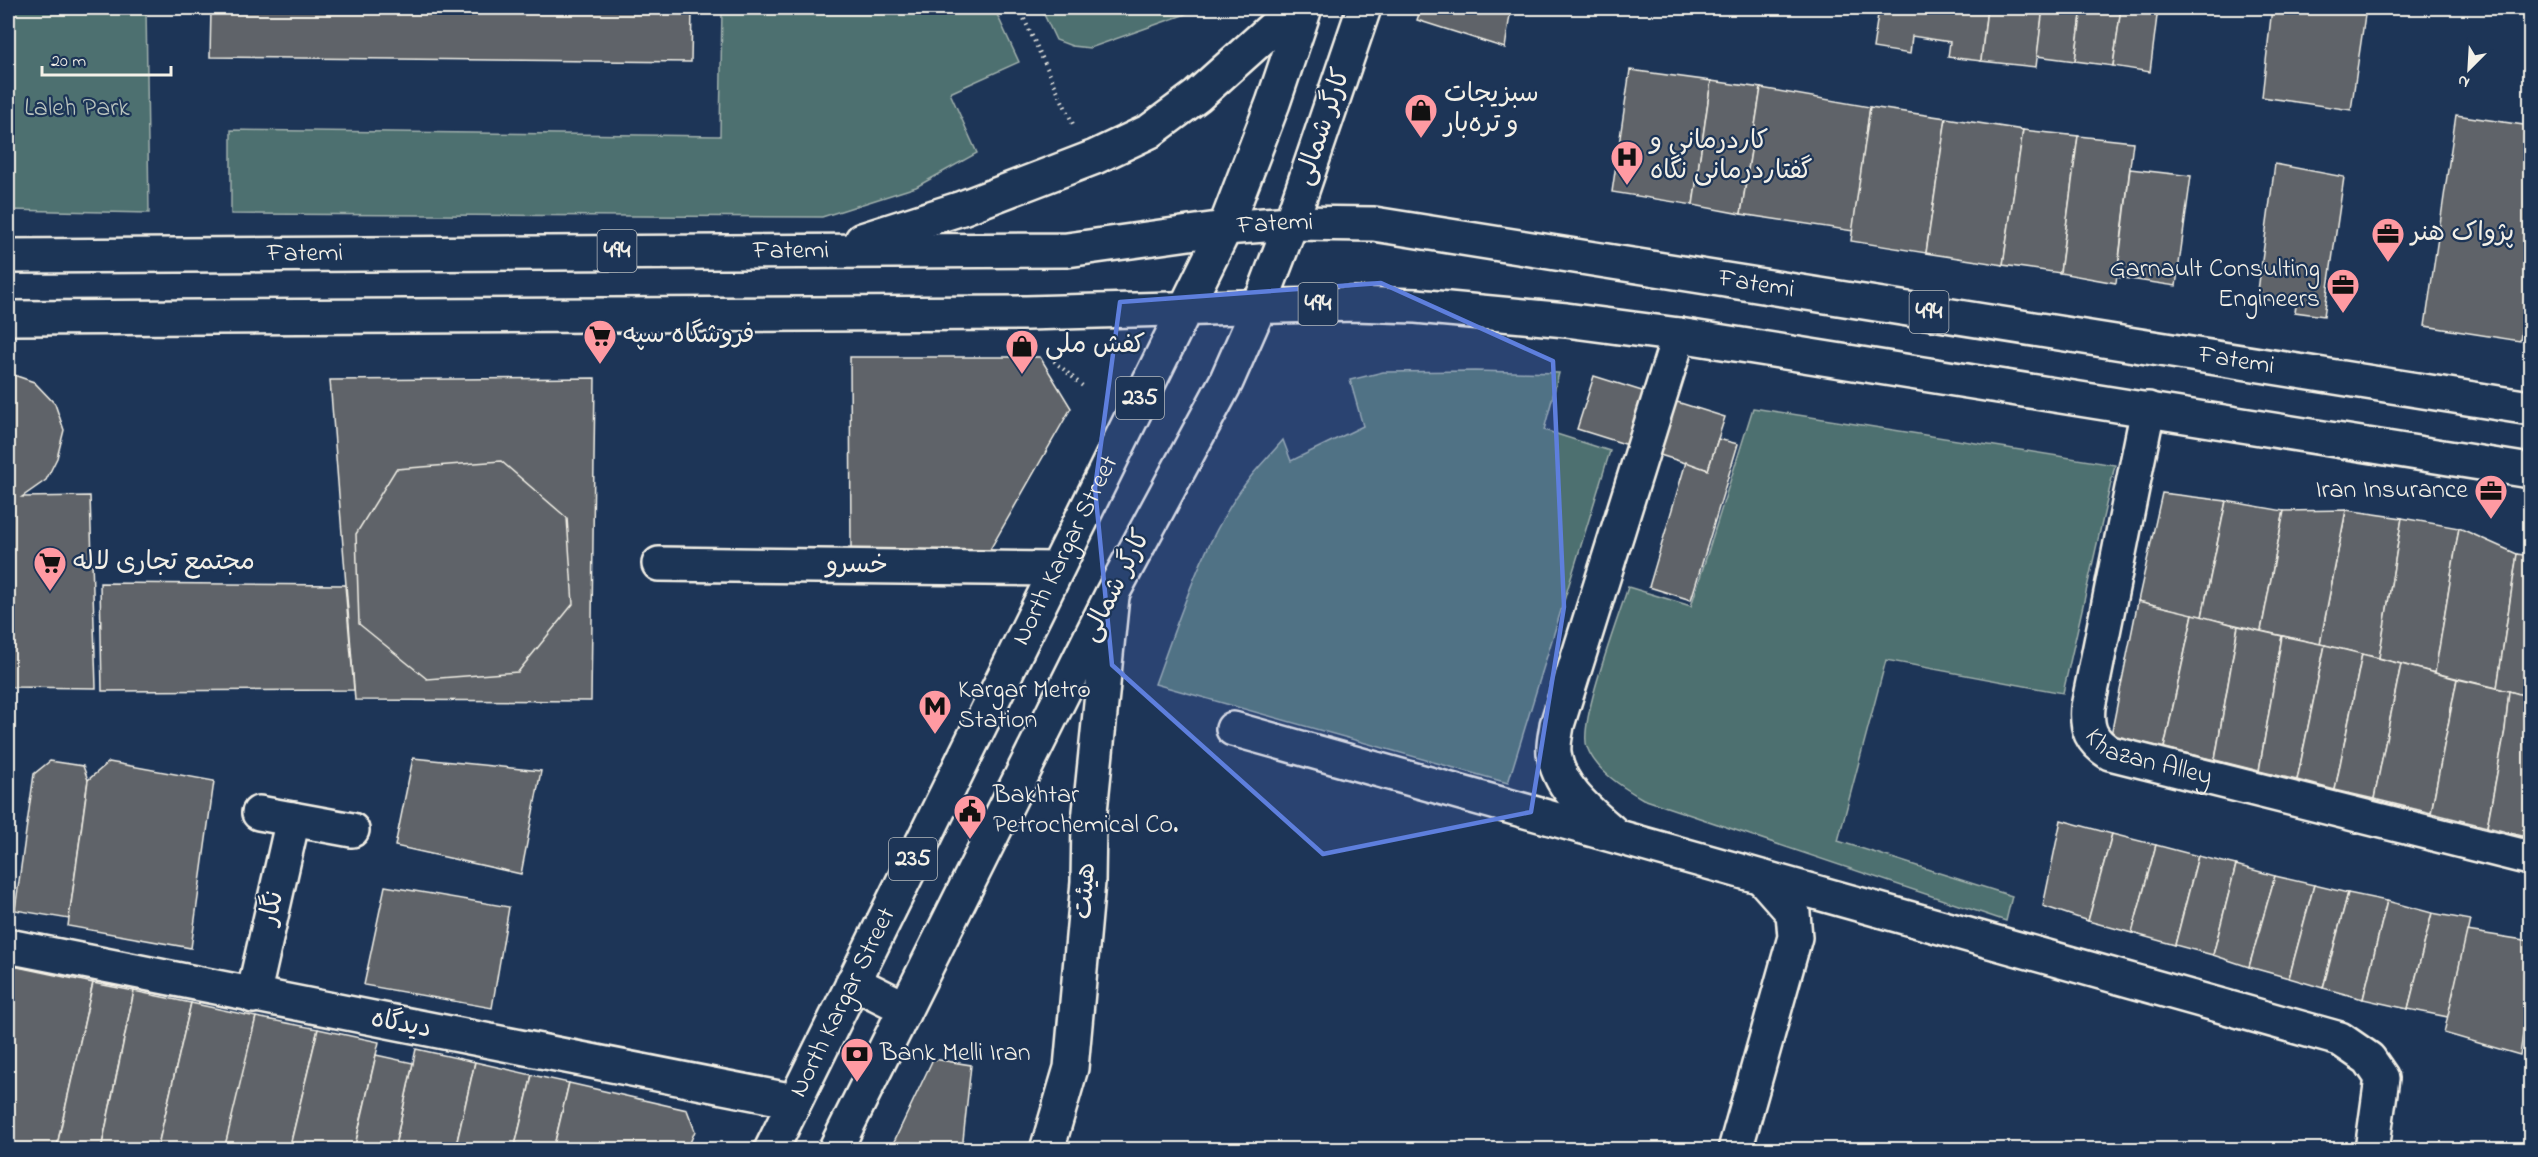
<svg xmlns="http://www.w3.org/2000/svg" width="2538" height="1157" font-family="'Indie Flower','Playpen Sans Arabic',sans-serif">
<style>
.green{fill:#4d6f70;stroke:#a0b0ac;stroke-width:1.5}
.building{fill:#5e6469;stroke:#f4f1e8;stroke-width:1.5}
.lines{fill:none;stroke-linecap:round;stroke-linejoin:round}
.minor-casing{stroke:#f4f1e8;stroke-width:38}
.major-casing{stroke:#f4f1e8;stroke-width:38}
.path{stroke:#f4f1e8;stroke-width:4;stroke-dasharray:1.5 4.5;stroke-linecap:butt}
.minor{stroke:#1d3557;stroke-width:33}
.major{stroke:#1d3557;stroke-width:33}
.marked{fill:#5e7fdd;fill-opacity:0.2;stroke:#5e7fdd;stroke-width:4.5;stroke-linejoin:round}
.labels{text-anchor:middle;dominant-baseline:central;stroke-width:4.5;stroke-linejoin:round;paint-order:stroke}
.shield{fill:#1d3557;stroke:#b4b9bc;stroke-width:1.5}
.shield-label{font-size:24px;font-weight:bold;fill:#f4f1e8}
.poi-label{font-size:26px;fill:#f4f1e8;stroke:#1d3557;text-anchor:start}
.park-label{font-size:26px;fill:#bac4be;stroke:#1d3557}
.street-label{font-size:26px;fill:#f4f1e8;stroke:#1d3557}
</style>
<rect width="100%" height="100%" fill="#1d3557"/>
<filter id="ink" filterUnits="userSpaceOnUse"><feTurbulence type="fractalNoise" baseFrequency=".0167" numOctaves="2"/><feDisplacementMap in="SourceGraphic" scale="12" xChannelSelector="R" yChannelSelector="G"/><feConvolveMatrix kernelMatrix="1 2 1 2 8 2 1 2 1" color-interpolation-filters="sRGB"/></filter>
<g filter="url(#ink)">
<!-- green -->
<g class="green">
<path d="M8,8H146L149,213L8,210Z"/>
<path d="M722,8H994L1019,62L950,93L977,153L916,187L822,217L231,214V130L720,136Z"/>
<path d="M1041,8H1198L1183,15L1090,48L1072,46L1056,40Z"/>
<path d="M1475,371L1559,373L1544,430L1610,451L1508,783L1155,684C1181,613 1205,534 1252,475C1262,463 1273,452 1283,440L1291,461L1363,426L1350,380L1383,372Z"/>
<path d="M1753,408L2115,465L2063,693L1886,660L1838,841L2012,896L2006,921L1643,799C1622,787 1596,771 1587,747C1578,723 1619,616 1628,587L1691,606Z"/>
</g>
<!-- building -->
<g class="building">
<path d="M211,8H692L691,62L210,57Z"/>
<path d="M1421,8H1511L1505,48L1417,20Z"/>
<path d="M1879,8H1987L1981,61L1948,57L1950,42L1912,36L1910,54L1873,48Z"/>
<path d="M1987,8H2043L2036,67L1981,61Z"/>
<path d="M2043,8H2082L2075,61L2037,56Z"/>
<path d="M2082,8H2121L2113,66L2075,61Z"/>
<path d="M2121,8H2158L2150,72L2113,66Z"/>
<path d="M2272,8H2366L2351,110L2262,97Z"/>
<path d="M1630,70L1711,81L1693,205L1612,192Z"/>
<path d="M1711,81L1761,88L1741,214L1693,205Z"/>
<path d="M1761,88L1870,107L1853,231L1741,214Z"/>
<path d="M1870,107L1946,118L1926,253L1851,241Z"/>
<path d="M2456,115L2530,126V267L2520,341L2425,326Z"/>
<path d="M1946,118L2023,130L2003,265L1926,253Z"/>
<path d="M2023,130L2078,136L2060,273L2003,265Z"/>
<path d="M2078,136L2133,142L2116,283L2060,273Z"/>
<path d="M2275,164L2344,177L2324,316L2295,312L2296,305L2257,298Z"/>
<path d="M2130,169L2191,176L2176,286L2117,277Z"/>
<path d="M850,357H1040L1071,408L988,553L851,549Z"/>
<path d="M8,373L34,382L55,404L64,430L57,458L46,480L22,497L90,496L96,688L8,687Z"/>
<path d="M1594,376L1725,417L1708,470L1577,429Z"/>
<path d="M595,378L591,701L355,700L330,380Z"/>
<path d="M1718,439L1738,444L1691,600L1649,587L1686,462L1708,470Z"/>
<path d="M501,461L567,518L573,604L518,672L427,679L359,624L356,534L396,469Z"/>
<path d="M2162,493L2226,501L2202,617L2138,601Z"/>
<path d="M2226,501L2284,511L2261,631L2202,617Z"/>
<path d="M2346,510L2402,518L2379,658L2320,644Z"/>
<path d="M2346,510L2320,644L2261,631L2284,511Z"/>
<path d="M2402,518L2459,528L2435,673L2379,658Z"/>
<path d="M2459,528L2517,554L2497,688L2435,673Z"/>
<path d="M2517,554L2530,556V697L2497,688Z"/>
<path d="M100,583L345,585L354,690L102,691Z"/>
<path d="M2138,601L2193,614L2164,748L2111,735Z"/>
<path d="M2193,614L2238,626L2215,760L2164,748Z"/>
<path d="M2238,626L2282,636L2259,771L2215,760Z"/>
<path d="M2282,636L2325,645L2297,780L2259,771Z"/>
<path d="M2325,645L2362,654L2335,790L2297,780Z"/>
<path d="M2362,654L2401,664L2374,799L2335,790Z"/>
<path d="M2401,664L2457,679L2431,813L2374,799Z"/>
<path d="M2457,679L2509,691L2505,730L2487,827L2431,813Z"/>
<path d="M2509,691L2530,697V838L2487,827L2505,730Z"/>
<path d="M413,758L541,771L521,874L395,846Z"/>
<path d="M50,761L83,766L88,780L69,919L15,910L34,774Z"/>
<path d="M109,762L214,781L191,948L68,926L88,780Z"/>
<path d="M2061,820L2112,834L2088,921L2043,906Z"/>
<path d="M2112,834L2156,845L2132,933L2088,921Z"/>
<path d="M2156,845L2198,856L2175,945L2132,933Z"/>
<path d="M2198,856L2236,865L2213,955L2175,945Z"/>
<path d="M2236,865L2275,876L2249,967L2213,955Z"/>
<path d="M2275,876L2314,885L2289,978L2249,967Z"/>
<path d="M2314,885L2348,893L2323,988L2289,978Z"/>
<path d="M385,886L509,907L492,1008L364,985Z"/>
<path d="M2348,893L2387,901L2363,999L2323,988Z"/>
<path d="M2387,901L2432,913L2408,1009L2363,999Z"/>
<path d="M2432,913L2470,920L2448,1017L2408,1009Z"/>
<path d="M2467,931L2530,941V985L2520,1055L2444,1033Z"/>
<path d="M8,965L93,983L56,1150H8Z"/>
<path d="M93,983L134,991L101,1150H56Z"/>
<path d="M134,991L191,1003L157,1150H101Z"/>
<path d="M191,1003L256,1017L239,1092L224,1150H157Z"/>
<path d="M256,1017L318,1029L289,1150H224Z"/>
<path d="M318,1029L379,1042L354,1150H289Z"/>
<path d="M416,1049L475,1062L455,1150H394Z"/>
<path d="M376,1055L413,1063L394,1150H354Z"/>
<path d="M933,1059L971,1065L962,1150H890Z"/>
<path d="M475,1062L532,1075L514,1150H455Z"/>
<path d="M532,1075L569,1083L553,1150H514Z"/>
<path d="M569,1083L687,1110L695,1131L687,1150H553Z"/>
</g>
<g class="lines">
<defs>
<g id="minor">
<path id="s1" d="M2148,409L2088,707C2086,729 2091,741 2110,753L2530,858"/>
<path d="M659,564L1055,569"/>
<path d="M1233,729L2340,1039L2369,1059L2382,1078L2372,1150"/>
<path d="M259,813L352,830"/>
<path d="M1612,832C1588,811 1558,787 1554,753C1553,744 1556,733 1557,725L1679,335"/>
<path d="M8,946L794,1101"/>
<path d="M253,996L293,819"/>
<path d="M1047,1150L1071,1068L1088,882L1089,821L1112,596"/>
<path d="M1735,1150L1795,937L1793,913L1762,878"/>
</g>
<g id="major">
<path d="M862,240L962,208L1095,157L1150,131L1197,96L1295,8"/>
<path id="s2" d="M8,256L1067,250L1225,228L1291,223L1374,224L2530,408"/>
<path d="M8,318L1026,313L1354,304L1416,306L1566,320L1679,335L2530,471"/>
<path d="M853,982L905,1008"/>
<path id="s3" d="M771,1150L1225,228L1273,103L1305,8"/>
<path d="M835,1150L1112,594L1226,382L1259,307L1291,223L1364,8"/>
</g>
</defs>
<!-- minor casing -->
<use href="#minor" class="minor-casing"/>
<!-- major casing -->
<use href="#major" class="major-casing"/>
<!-- path -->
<g class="path">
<path d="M1019,8L1073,124"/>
<path d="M1054,361L1085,388"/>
</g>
<!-- minor -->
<use href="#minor" class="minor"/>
<!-- major -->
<use href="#major" class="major"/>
</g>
</g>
<!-- marked area -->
<path class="marked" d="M1381,283L1553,361L1564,607L1531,812L1323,854L1112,665L1095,488L1120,302Z"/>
<!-- icons -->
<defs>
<symbol id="shop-pin" viewBox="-11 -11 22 30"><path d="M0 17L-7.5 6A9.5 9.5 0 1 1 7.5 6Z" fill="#ff9aa2" stroke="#1d3557"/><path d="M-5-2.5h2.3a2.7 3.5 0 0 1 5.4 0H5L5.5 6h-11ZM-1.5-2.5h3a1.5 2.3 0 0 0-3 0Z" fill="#111"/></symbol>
<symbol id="hospital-pin" viewBox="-11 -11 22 30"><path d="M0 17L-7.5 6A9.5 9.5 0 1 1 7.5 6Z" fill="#ff9aa2" stroke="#1d3557"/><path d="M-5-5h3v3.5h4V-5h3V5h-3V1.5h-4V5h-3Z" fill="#111"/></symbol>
<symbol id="office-pin" viewBox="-11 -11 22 30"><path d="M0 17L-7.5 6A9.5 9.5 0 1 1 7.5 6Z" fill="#ff9aa2" stroke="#1d3557"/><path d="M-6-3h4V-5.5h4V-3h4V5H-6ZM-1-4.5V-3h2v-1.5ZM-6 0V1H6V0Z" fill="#111"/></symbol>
<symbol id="supermarket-pin" viewBox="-11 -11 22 30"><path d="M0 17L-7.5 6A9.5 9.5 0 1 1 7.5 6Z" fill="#ff9aa2" stroke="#1d3557"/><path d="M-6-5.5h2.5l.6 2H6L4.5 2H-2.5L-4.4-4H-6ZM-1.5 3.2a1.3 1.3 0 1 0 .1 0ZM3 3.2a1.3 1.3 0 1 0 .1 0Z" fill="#111"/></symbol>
<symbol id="metro-pin" viewBox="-11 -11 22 30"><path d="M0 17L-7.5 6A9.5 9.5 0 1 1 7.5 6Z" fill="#ff9aa2" stroke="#1d3557"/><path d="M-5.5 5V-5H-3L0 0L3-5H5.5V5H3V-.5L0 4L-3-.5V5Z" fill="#111"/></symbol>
<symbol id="civic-pin" viewBox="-11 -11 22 30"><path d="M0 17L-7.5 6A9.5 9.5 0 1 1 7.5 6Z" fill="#ff9aa2" stroke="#1d3557"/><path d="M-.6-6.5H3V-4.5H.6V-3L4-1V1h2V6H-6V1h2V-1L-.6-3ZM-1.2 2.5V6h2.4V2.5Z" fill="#111"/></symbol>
<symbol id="bank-pin" viewBox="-11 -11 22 30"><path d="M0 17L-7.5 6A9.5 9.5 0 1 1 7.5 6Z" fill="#ff9aa2" stroke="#1d3557"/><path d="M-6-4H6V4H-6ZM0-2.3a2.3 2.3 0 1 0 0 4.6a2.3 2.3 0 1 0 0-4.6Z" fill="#111"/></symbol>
</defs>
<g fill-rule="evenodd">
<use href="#shop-pin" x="1402" y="91" width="38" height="52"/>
<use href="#hospital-pin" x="1608" y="138" width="38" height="52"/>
<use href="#office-pin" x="2369" y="215" width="38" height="52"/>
<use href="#office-pin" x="2324" y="266" width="38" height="52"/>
<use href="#supermarket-pin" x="581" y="317" width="38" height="52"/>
<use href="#shop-pin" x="1003" y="327" width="38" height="52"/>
<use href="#office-pin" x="2472" y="472" width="38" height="52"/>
<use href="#supermarket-pin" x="31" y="544" width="38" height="52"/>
<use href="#metro-pin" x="916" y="687" width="38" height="52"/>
<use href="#civic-pin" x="951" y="792" width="38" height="52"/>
<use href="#bank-pin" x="838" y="1035" width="38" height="52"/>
</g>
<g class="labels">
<!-- shield labels -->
<g class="shield">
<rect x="597.5" y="230" width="39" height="42" rx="4.5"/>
<rect x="1298.5" y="283" width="39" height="42" rx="4.5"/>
<rect x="1909.5" y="291" width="39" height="42" rx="4.5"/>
<rect x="1116" y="377" width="48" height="42" rx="4.5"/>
<rect x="889" y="838" width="48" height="42" rx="4.5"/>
</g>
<g class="shield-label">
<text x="617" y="251">494</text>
<text x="1318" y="304">494</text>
<text x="1929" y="312">494</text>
<text x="1140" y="398">235</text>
<text x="913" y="859">235</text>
</g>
<!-- poi labels -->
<g class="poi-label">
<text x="1444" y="95">سبزیجات<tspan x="1444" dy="30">و تره‌بار</tspan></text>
<text x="1650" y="142">کاردرمانی و<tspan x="1650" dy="30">گفتاردرمانی نگاه</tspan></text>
<text x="2411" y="234">پژواک هنر</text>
<text x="2320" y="270" text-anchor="end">Garnault Consulting<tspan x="2320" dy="30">Engineers</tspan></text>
<text x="623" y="336">فروشگاه سپه</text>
<text x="1045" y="346">کفش ملی</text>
<text x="2468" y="491" text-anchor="end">Iran Insurance</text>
<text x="73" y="563">مجتمع تجاری لاله</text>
<text x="958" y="691">Kargar Metro<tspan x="958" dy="30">Station</tspan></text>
<text x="993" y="796">Bakhtar<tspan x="993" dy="30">Petrochemical Co.</tspan></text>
<text x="880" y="1054">Bank Melli Iran</text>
</g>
<!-- park labels -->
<g class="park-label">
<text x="77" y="109">Laleh Park</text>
</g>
<!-- street labels -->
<g class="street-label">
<text transform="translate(1324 127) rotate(-71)">کارگر شمالی</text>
<text stroke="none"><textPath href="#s2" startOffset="1269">Fatemi</textPath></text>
<text stroke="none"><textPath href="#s2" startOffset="783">Fatemi</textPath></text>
<text stroke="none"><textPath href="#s2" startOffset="297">Fatemi</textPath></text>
<text stroke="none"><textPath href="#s2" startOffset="1755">Fatemi</textPath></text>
<text stroke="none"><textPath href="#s2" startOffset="2241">Fatemi</textPath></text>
<text stroke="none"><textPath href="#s3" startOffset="668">North Kargar Street</textPath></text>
<text transform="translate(857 566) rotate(1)">خسرو</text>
<text transform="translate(1117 586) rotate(-63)">کارگر شمالی</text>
<text stroke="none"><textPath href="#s1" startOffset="396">Khazan Alley</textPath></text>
<text transform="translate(1086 891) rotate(-86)">هیئت</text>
<text transform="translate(273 908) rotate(-77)">نگار</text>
<text stroke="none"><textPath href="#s3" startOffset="164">North Kargar Street</textPath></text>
<text transform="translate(401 1025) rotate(11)">دیدگاه</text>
</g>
</g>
<!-- margin -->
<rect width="2538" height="1157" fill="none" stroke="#1d3557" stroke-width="30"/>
<rect x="15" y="15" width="2508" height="1127" fill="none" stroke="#f4f1e8" stroke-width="2" filter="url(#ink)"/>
<!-- north arrow -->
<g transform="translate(2469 69) rotate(204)" stroke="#1d3557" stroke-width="4.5" paint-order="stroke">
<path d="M0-4.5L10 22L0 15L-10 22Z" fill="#f4f1e8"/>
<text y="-9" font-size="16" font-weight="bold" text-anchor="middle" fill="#f4f1e8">N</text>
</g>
<!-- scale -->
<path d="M42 66v9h129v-9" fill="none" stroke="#f4f1e8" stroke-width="3"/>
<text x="51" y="66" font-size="18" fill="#f4f1e8" stroke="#1d3557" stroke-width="4.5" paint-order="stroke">20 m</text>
</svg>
